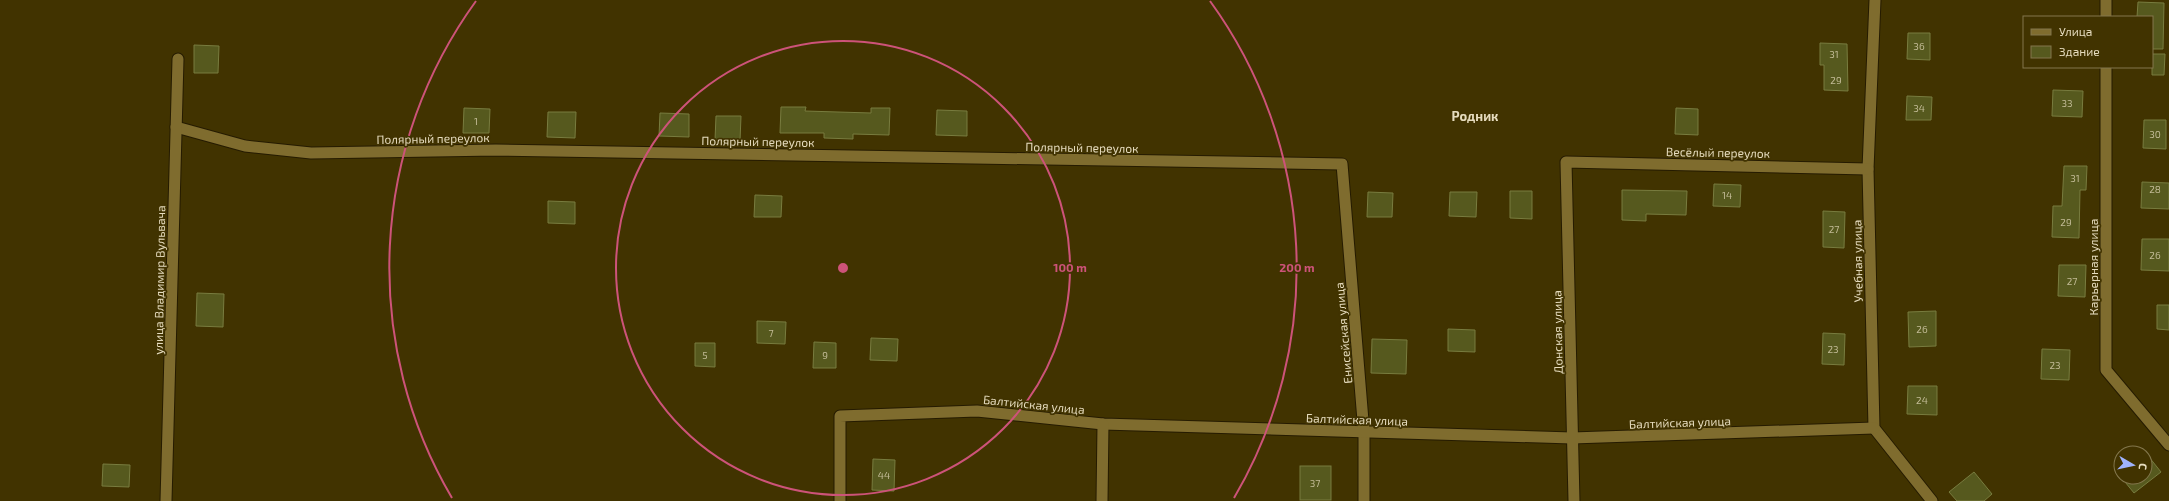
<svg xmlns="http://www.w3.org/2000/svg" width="2169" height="501" font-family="'Exo 2',sans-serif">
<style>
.building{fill:#56591e;stroke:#787c3f}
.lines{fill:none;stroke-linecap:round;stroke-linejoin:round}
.minor-casing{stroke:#251b00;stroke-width:13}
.minor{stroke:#7f6c2e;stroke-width:11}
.ring{fill:none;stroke:#cd5379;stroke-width:2}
.labels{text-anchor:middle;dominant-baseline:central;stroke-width:3.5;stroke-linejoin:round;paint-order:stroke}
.number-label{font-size:10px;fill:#c2bb96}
.street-label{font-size:12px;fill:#e6dcbe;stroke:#413300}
.neighbourhood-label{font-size:13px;font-weight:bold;fill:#e6dcbe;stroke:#413300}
.centre{fill:#cd5379;stroke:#413300;stroke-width:2}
.ring-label{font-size:12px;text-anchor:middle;font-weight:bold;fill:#cd5379;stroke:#413300;stroke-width:3.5;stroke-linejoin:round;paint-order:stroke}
</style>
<rect width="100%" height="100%" fill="#413300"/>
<!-- building -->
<g class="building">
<path d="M2138,2L2164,3L2163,49H2152V17H2137Z"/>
<path d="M1908,33H1930V60L1907,59Z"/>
<path d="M1820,43L1847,44L1848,91L1824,90V65H1820Z"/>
<path d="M194,45L219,46L218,73H194Z"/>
<path d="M2152,54H2165L2164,75H2152Z"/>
<path d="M2053,90L2083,91L2082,117L2052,116Z"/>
<path d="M1907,96L1932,97L1931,120H1906Z"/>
<path d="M781,107H806L805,111L871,113V108H890L889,135L853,134V139L824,138V133H780Z"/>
<path d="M464,108L490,109L489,133H463Z"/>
<path d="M1676,108L1698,109V135L1675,134Z"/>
<path d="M937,110L967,111V136L936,135Z"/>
<path d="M548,112H576L575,138L547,137Z"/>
<path d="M660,113L689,114V137L659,136Z"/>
<path d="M716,116H741L740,141L715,140Z"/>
<path d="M2144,120H2166V149L2143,148Z"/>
<path d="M2064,166H2087L2086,190H2080L2079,238L2052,237L2053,206H2062Z"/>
<path d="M2142,182L2169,183V209L2141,208Z"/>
<path d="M1714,184L1741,185L1740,207L1713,206Z"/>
<path d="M1622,190L1687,191L1686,215L1646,214V221L1622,220Z"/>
<path d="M1510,191H1532V219L1510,218Z"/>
<path d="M1368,192L1393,193L1392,217H1367Z"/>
<path d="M1450,192H1477L1476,217L1449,216Z"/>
<path d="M755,195L782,196L781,217H754Z"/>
<path d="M548,201L575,202V224L548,223Z"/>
<path d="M1823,211L1845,212L1844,248L1823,247Z"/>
<path d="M2142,239H2169V271L2141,270Z"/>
<path d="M2059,265H2086L2085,297L2058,296Z"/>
<path d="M197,293L224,294L223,327L196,326Z"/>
<path d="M2157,305H2169V330L2157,329Z"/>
<path d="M1936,311V346L1909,347L1908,312Z"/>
<path d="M757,321L786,322L785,344L757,343Z"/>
<path d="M1448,329L1475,330V352L1448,351Z"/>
<path d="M1823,333L1845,334L1844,365L1822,364Z"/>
<path d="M871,338L898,339L897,361L870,360Z"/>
<path d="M1372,339L1407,340L1406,374L1371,373Z"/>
<path d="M814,342L836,343V368H813Z"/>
<path d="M695,343H715V367L695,366Z"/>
<path d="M2042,349L2070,350L2069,380L2041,379Z"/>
<path d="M1908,386H1937V415L1907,414Z"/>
<path d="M2145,452L2161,472L2134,493L2121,477H2145Z"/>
<path d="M873,459L895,460L894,491L872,490Z"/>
<path d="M103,464L130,465L129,487L102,486Z"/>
<rect x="1300" y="466" width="31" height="34"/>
<path d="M1974,472L1992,494L1984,501H1957L1949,492Z"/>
</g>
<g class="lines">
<defs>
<g id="minor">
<path d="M1875,0L1868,169L1874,428L1932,501"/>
<path d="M2106,0V17"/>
<path d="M2106,67V370L2169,445"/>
<path d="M176,127L245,146L311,153L496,150L1342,164L1364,433V501"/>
<path d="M166,501L178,59"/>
<path d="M840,501V416L977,411L1103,424L1572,438L1874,428"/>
<path d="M1102,501L1103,424"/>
<path d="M1574,501L1566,162L1868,169"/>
</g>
</defs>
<!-- minor casing -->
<use href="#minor" class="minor-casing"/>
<!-- minor -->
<use href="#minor" class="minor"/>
</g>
<!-- distance rings -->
<g class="ring">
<circle cx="843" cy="268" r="227"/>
<path d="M452 498A454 454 0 0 1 476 1M1210 1A454 454 0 0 1 1234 498"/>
</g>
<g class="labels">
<!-- number labels -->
<g class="number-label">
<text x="1919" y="46">36</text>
<text x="1834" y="54">31</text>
<text x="1836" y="80">29</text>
<text x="2067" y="103">33</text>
<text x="1919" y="108">34</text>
<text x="476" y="121">1</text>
<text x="2155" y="134">30</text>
<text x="2075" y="178">31</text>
<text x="2155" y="189">28</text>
<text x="1727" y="195">14</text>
<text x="2066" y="222">29</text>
<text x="1834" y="229">27</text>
<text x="2155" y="255">26</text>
<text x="2072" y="281">27</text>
<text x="1922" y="329">26</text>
<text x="771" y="333">7</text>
<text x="1833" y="349">23</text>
<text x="705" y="355">5</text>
<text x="825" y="355">9</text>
<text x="2055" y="365">23</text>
<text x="1922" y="400">24</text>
<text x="884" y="475">44</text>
<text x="1315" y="483">37</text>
</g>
<!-- street labels -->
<g class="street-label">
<text transform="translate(433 138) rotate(-1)">Полярный переулок</text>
<text transform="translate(758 141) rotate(1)">Полярный переулок</text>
<text transform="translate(1082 147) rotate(1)">Полярный переулок</text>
<text transform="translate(1718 152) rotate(1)">Весёлый переулок</text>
<text transform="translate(1857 261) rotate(-91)">Учебная улица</text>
<text transform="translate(2093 267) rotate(-90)">Карьерная улица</text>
<text transform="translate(159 280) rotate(-89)">улица Владимир Вульвача</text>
<text transform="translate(1557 332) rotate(-91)">Донская улица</text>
<text transform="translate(1343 333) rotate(-95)">Енисейская улица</text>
<text transform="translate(1034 404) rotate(6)">Балтийская улица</text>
<text transform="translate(1357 419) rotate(2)">Балтийская улица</text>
<text transform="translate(1680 422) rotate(-2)">Балтийская улица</text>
</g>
<!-- neighbourhood labels -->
<g class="neighbourhood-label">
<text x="1475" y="116">Родник</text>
</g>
</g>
<circle cx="843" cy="268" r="6" class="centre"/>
<g class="ring-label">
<text x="1070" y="272">100 m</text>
<text x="1297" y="272">200 m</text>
</g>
<!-- legend -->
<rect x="2023" y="16" width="130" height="52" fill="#413300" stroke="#83774c"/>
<rect x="2031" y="29" width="20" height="6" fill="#7f6c2e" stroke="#83774c"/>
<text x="2059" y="36" font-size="12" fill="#e6dcbe">Улица</text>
<rect x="2031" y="46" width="20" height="12" fill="#56591e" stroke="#83774c"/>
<text x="2059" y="56" font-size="12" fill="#e6dcbe">Здание</text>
<!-- north arrow -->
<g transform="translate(2133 465) rotate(99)"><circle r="19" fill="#413300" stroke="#83774c"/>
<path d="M0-3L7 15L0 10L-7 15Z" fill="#9fb3fd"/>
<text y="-6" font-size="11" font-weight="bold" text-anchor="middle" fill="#e6dcbe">С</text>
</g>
</svg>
